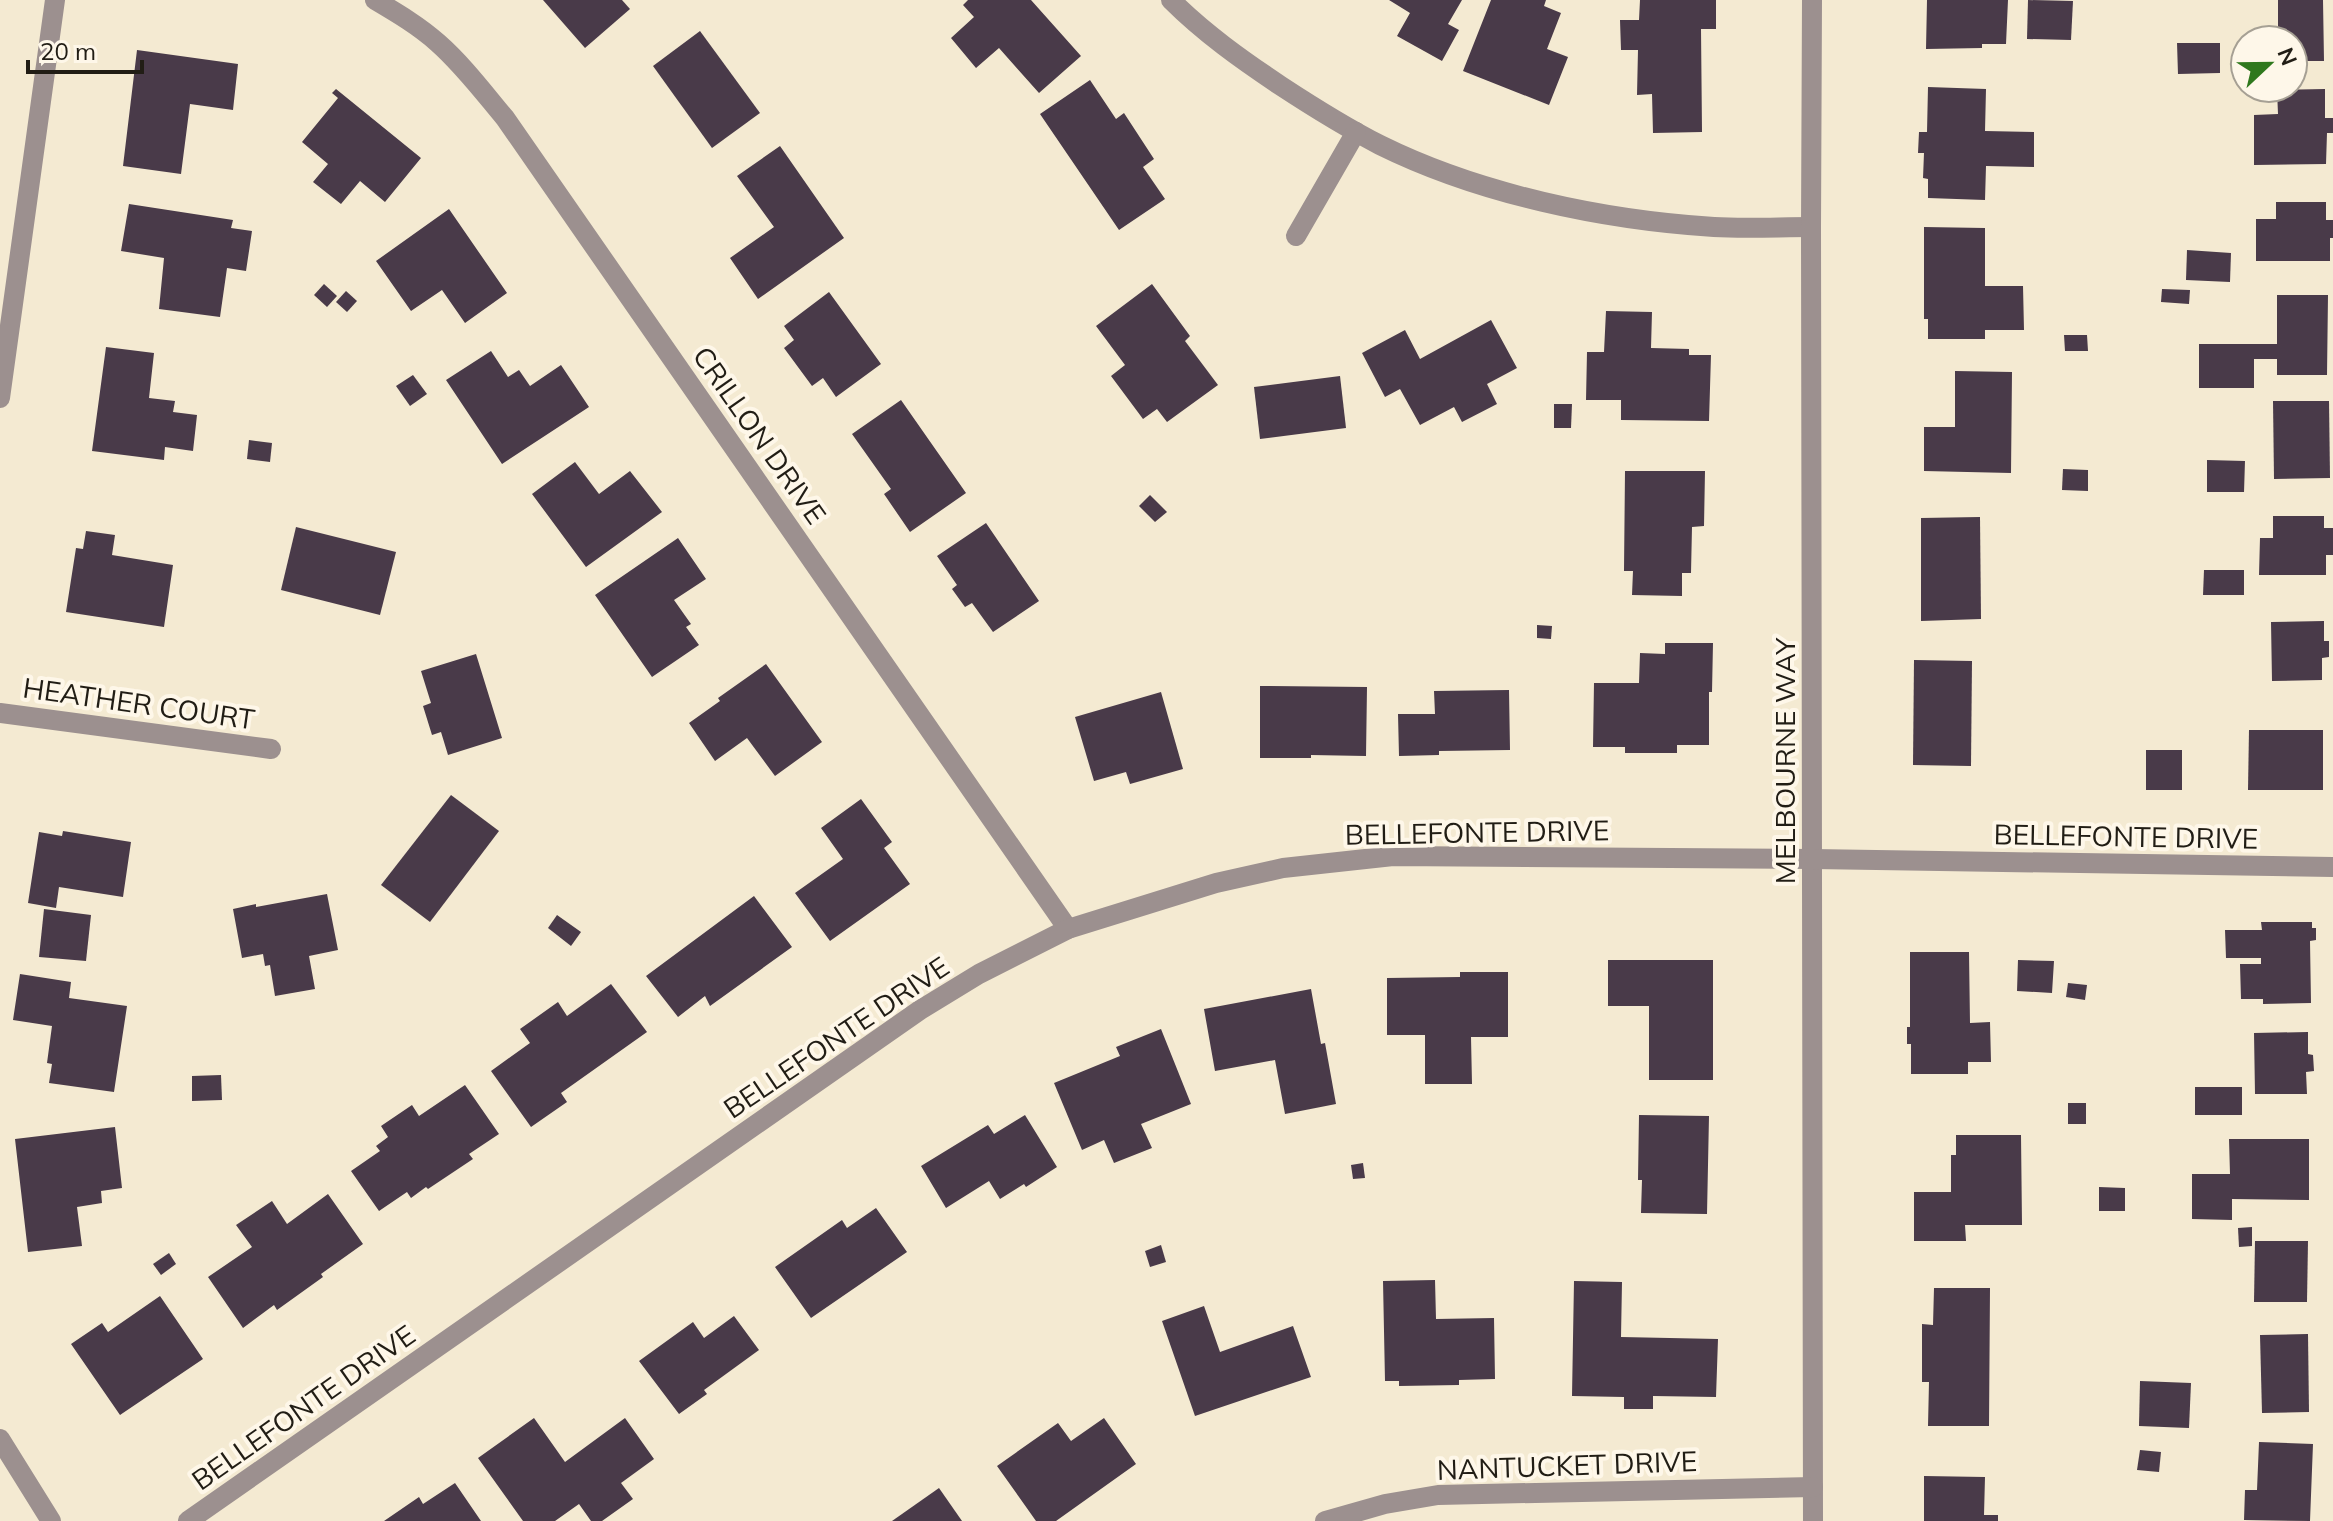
<svg xmlns="http://www.w3.org/2000/svg" width="2333" height="1521" font-family="Mulish,sans-serif">
<style>
.building{fill:#493a49}
.lines{fill:none;stroke-linecap:round;stroke-linejoin:round}
.minor{stroke:#9c908f;stroke-width:20}
.labels{text-anchor:middle;dominant-baseline:central;stroke-width:8;stroke-linejoin:round;paint-order:stroke}
.street-label{font-size:28px;fill:#211d15;stroke:#fef7e9}
</style>
<rect width="100%" height="100%" fill="#f4ead2"/>
<!-- building -->
<g class="building">
<path d="M543,0H622L630,9L585,48Z"/>
<path d="M968,0H1031L1081,56L1039,93L999,48L976,68L951,38L974,17L963,5Z"/>
<path d="M1389,0H1462L1448,24L1459,30L1442,61L1397,36L1410,13Z"/>
<path d="M1491,0H1546L1544,6L1561,13L1547,49L1568,57L1549,105L1463,71Z"/>
<path d="M1640,0H1716V29H1701L1702,132L1653,133L1652,94L1637,95L1638,50H1621L1620,20H1639Z"/>
<path d="M1927,0H2008L2006,44H1982V48L1926,49Z"/>
<path d="M2028,0L2073,1L2071,40L2027,39Z"/>
<path d="M2278,0H2323L2324,61H2293V40H2278Z"/>
<path d="M700,31L760,113L712,148L653,66Z"/>
<path d="M2177,43H2220V73L2178,74Z"/>
<path d="M137,50L238,64L233,110L190,104L181,174L123,166Z"/>
<path d="M1090,80L1116,119L1124,113L1154,159L1143,167L1165,199L1119,230L1040,114Z"/>
<path d="M1928,87L1986,89L1985,131L2034,132V167L1986,166L1985,200L1928,198V179L1923,178L1924,153H1918L1919,132H1927Z"/>
<path d="M336,89L421,158L385,202L360,181L341,204L313,182L328,164L302,142L338,98L332,93Z"/>
<path d="M2325,89V118H2333V133H2327L2326,164L2254,165V115L2278,114L2277,90Z"/>
<path d="M780,146L844,238L758,299L730,258L774,227L737,176Z"/>
<path d="M2276,202H2326V220H2333V238H2330V261H2256V219H2276Z"/>
<path d="M129,204L233,220L231,228L252,231L246,271L227,268L220,317L159,309L164,258L121,251Z"/>
<path d="M449,209L507,293L465,323L442,290L411,311L376,261Z"/>
<path d="M1924,227L1985,228V286H2023L2024,330H1985V339H1928V319H1924Z"/>
<path d="M2187,250L2231,253L2230,282L2186,280Z"/>
<path d="M324,284L337,296L327,307L314,295Z"/>
<path d="M1152,284L1190,336L1185,341L1218,385L1167,422L1157,409L1143,419L1111,376L1125,365L1096,326Z"/>
<path d="M2162,289L2190,290L2189,304L2161,302Z"/>
<path d="M346,291L357,301L347,312L336,302Z"/>
<path d="M829,292L881,364L836,397L823,378L812,386L784,348L794,340L784,326Z"/>
<path d="M2277,295H2328L2327,375H2277V359H2254V388H2199V344H2277Z"/>
<path d="M1606,311L1652,312L1651,348L1689,349V355H1711L1709,421L1621,420V400H1586L1587,352H1604Z"/>
<path d="M1491,320L1517,368L1487,384L1497,404L1462,422L1454,407L1420,425L1400,389L1385,397L1362,353L1405,330L1420,359Z"/>
<path d="M2064,335H2087L2088,351H2065Z"/>
<path d="M106,347L154,353L149,398L175,401L173,412L197,415L193,451L165,447L164,460L92,451Z"/>
<path d="M491,351L508,377L519,370L530,386L561,365L589,407L502,464L446,380Z"/>
<path d="M1955,371L2012,372L2011,473L1924,471V427H1955Z"/>
<path d="M413,375L427,394L410,406L396,386Z"/>
<path d="M1340,376L1346,428L1260,439L1254,387Z"/>
<path d="M901,400L966,493L910,532L884,494L891,489L852,434Z"/>
<path d="M2273,401H2329L2330,478L2274,479Z"/>
<path d="M1554,404H1572L1571,428H1554Z"/>
<path d="M249,440L272,443L270,462L247,459Z"/>
<path d="M2207,460L2245,461L2244,492H2207Z"/>
<path d="M575,462L599,494L630,471L662,512L586,567L532,494Z"/>
<path d="M2063,469L2088,470V491L2062,490Z"/>
<path d="M1625,471H1705L1704,526L1692,527L1691,573H1682V596L1632,595L1633,571H1624Z"/>
<path d="M1150,495L1167,512L1155,522L1139,506Z"/>
<path d="M2273,516H2324V528H2333V555H2326V575H2259L2260,538H2273Z"/>
<path d="M1980,517L1981,619L1921,621V518Z"/>
<path d="M986,523L1039,601L993,632L972,603L965,607L952,589L957,585L937,556Z"/>
<path d="M296,527L396,552L380,615L281,590Z"/>
<path d="M86,531L115,535L112,555L173,565L164,627L66,612L76,548L83,549Z"/>
<path d="M678,538L706,579L674,600L691,624L686,627L699,645L652,677L595,595Z"/>
<path d="M2204,570H2244V595H2203Z"/>
<path d="M2324,621V641H2329V657L2322,658V680L2272,681L2271,622Z"/>
<path d="M1537,625L1552,626L1551,639L1537,638Z"/>
<path d="M1665,643H1713L1712,692H1709V745H1677V753H1625V747H1593L1594,683H1639L1640,653L1665,654Z"/>
<path d="M476,654L502,738L448,755L441,732L432,735L423,706L431,703L421,671Z"/>
<path d="M1914,660L1972,661L1971,766L1913,765Z"/>
<path d="M766,664L822,742L775,776L747,738L715,761L689,723L720,701L718,698Z"/>
<path d="M1260,686L1367,687L1366,756L1311,755V758H1260Z"/>
<path d="M1509,690L1510,750L1439,751V755L1399,756L1398,714H1435L1434,691Z"/>
<path d="M1161,692L1183,769L1130,784L1126,772L1094,781L1075,717Z"/>
<path d="M2249,730H2323V790H2248Z"/>
<rect x="2146" y="750" width="36" height="40"/>
<path d="M451,795L499,831L430,922L381,885Z"/>
<path d="M861,799L892,842L884,848L910,884L830,941L795,893L843,859L821,828Z"/>
<path d="M63,831L131,842L123,897L59,887L56,908L28,903L39,832L62,836Z"/>
<path d="M327,894L338,950L309,956L315,989L275,996L270,965L265,966L263,954L242,958L233,909L256,904V907Z"/>
<path d="M754,896L792,947L710,1006L705,996L678,1017L646,976Z"/>
<path d="M44,909L91,915L86,961L39,957Z"/>
<path d="M557,915L581,932L571,946L548,928Z"/>
<path d="M2261,922H2312V928H2316V940L2310,941L2311,1003L2263,1004V999H2241L2240,964H2261V958H2226L2225,930H2262Z"/>
<path d="M1910,952H1969L1970,1023L1990,1022L1991,1062H1968V1074H1911V1044H1907V1027H1910Z"/>
<path d="M1608,960H1713V1080H1649V1006H1608Z"/>
<path d="M2018,960L2054,961L2052,993L2017,991Z"/>
<path d="M1460,972H1508V1037H1471L1472,1084H1425V1035H1387V978L1460,977Z"/>
<path d="M20,974L71,982L69,998L127,1006L114,1092L49,1083L52,1064L47,1063L52,1026L13,1020Z"/>
<path d="M2068,983L2087,985L2085,1000L2066,997Z"/>
<path d="M611,984L647,1032L561,1093L567,1102L531,1127L491,1071L530,1043L520,1029L558,1002L567,1016Z"/>
<path d="M1311,989L1321,1044L1325,1043L1336,1104L1285,1114L1275,1060L1215,1071L1204,1009Z"/>
<path d="M1161,1029L1191,1104L1141,1124L1152,1148L1114,1163L1104,1140L1082,1150L1054,1083L1120,1056L1116,1047Z"/>
<path d="M2308,1032V1054L2313,1055L2314,1071L2306,1072L2307,1094H2255L2254,1033Z"/>
<path d="M221,1075L222,1100L192,1101V1076Z"/>
<path d="M465,1085L499,1134L469,1154L473,1159L428,1189L426,1187L411,1198L407,1192L379,1211L351,1171L380,1151L376,1146L388,1137L381,1126L412,1105L419,1116Z"/>
<rect x="2195" y="1087" width="47" height="28"/>
<rect x="2068" y="1103" width="18" height="21"/>
<path d="M1025,1115L1057,1167L1026,1187L1024,1184L1000,1199L989,1181L946,1208L921,1166L988,1125L994,1134Z"/>
<path d="M1639,1115L1709,1116L1707,1214L1641,1213L1642,1180H1638Z"/>
<path d="M115,1127L122,1188L101,1191L102,1203L77,1207L82,1246L28,1252L15,1139Z"/>
<path d="M1956,1135H2021L2022,1225H1965L1966,1241H1914V1192H1951V1155H1956Z"/>
<path d="M2229,1139H2309V1200L2232,1199V1220L2192,1219V1174H2230Z"/>
<path d="M1363,1163L1365,1178L1353,1179L1351,1165Z"/>
<path d="M2099,1187L2125,1188V1211H2099Z"/>
<path d="M328,1194L363,1244L321,1274L323,1277L277,1310L274,1305L243,1328L208,1277L252,1247L236,1225L272,1201L287,1224Z"/>
<path d="M876,1208L907,1252L811,1318L775,1267L842,1220L847,1228Z"/>
<path d="M2252,1227V1246L2239,1247L2238,1228Z"/>
<path d="M2255,1241H2308L2307,1302H2254Z"/>
<path d="M1161,1245L1166,1262L1150,1267L1145,1251Z"/>
<path d="M169,1253L176,1264L161,1275L153,1264Z"/>
<path d="M1435,1280L1436,1319L1494,1318L1495,1379L1459,1380V1385L1399,1386V1381H1385L1383,1281Z"/>
<path d="M1574,1281L1622,1282L1621,1337L1718,1339L1716,1397L1653,1396V1409H1624V1397L1572,1396Z"/>
<path d="M1934,1288H1990L1989,1426H1928L1929,1382H1922V1324L1933,1325Z"/>
<path d="M160,1296L203,1359L120,1415L71,1344L102,1323L108,1332Z"/>
<path d="M1204,1306L1220,1352L1293,1326L1311,1377L1195,1416L1162,1321Z"/>
<path d="M734,1316L759,1350L704,1390L707,1394L679,1414L639,1361L693,1322L704,1338Z"/>
<path d="M2308,1334L2309,1412L2262,1413L2260,1335Z"/>
<path d="M2140,1381L2191,1383L2189,1428L2139,1426Z"/>
<path d="M534,1418L565,1462L625,1418L654,1459L621,1483L633,1499L602,1521H591L579,1504L555,1521H523L478,1458Z"/>
<path d="M1104,1418L1136,1464L1056,1521H1036L997,1466L1058,1423L1071,1441Z"/>
<path d="M2259,1442L2313,1444L2310,1521L2244,1520L2245,1490H2257Z"/>
<path d="M2140,1450L2161,1452L2159,1472L2137,1470Z"/>
<path d="M1924,1476L1985,1477L1984,1515H1998V1521H1924Z"/>
<path d="M455,1483L481,1521H384L419,1497L423,1504Z"/>
<path d="M939,1488L962,1521H892Z"/>
</g>
<g class="lines">
<!-- minor -->
<g class="minor">
<path d="M375,0C397,13 419,26 438,43C463,65 484,93 505,118L1068,929"/>
<path d="M1171,0C1204,33 1242,60 1281,86C1313,107 1345,127 1380,145C1479,194 1603,220 1714,227C1746,229 1779,227 1811,227"/>
<path d="M1812,0L1811,227L1813,1521"/>
<path d="M1296,236L1356,132"/>
<path d="M0,398L55,0"/>
<path d="M0,713L271,749"/>
<path d="M0,1439L51,1521"/>
<path d="M188,1521L920,1010L979,974L1068,929L1216,883L1283,868L1393,856L1813,859L2333,867"/>
<path d="M1325,1521L1385,1504L1438,1495L1813,1487"/>
</g>
</g>
<g class="labels">
<!-- street labels -->
<g class="street-label">
<text transform="translate(760 435) rotate(55)">CRILLON DRIVE</text>
<text transform="translate(139 703) rotate(8)">HEATHER COURT</text>
<text transform="translate(1784 761) rotate(-90)">MELBOURNE WAY</text>
<text transform="translate(1477 832) rotate(-1)">BELLEFONTE DRIVE</text>
<text transform="translate(2126 836) rotate(1)">BELLEFONTE DRIVE</text>
<text transform="translate(836 1037) rotate(-34)">BELLEFONTE DRIVE</text>
<text transform="translate(303 1407) rotate(-35)">BELLEFONTE DRIVE</text>
<text transform="translate(1567 1465) rotate(-2)">NANTUCKET DRIVE</text>
</g>
</g>
<!-- north arrow -->
<g transform="translate(2269 64) rotate(68)"><circle r="38" fill="#fef7e9" stroke="#a6a094" stroke-width="2"/>
<path d="M0-6L14 30L0 20L-14 30Z" fill="#2f781d"/>
<text y="-12" font-size="22" font-weight="bold" text-anchor="middle" fill="#211d15">N</text>
</g>
<!-- scale -->
<path d="M28 60v12h114v-12" fill="none" stroke="#211d15" stroke-width="4"/>
<text x="40" y="60" font-size="24" fill="#211d15" stroke="#fef7e9" stroke-width="6" paint-order="stroke">20 m</text>
</svg>
